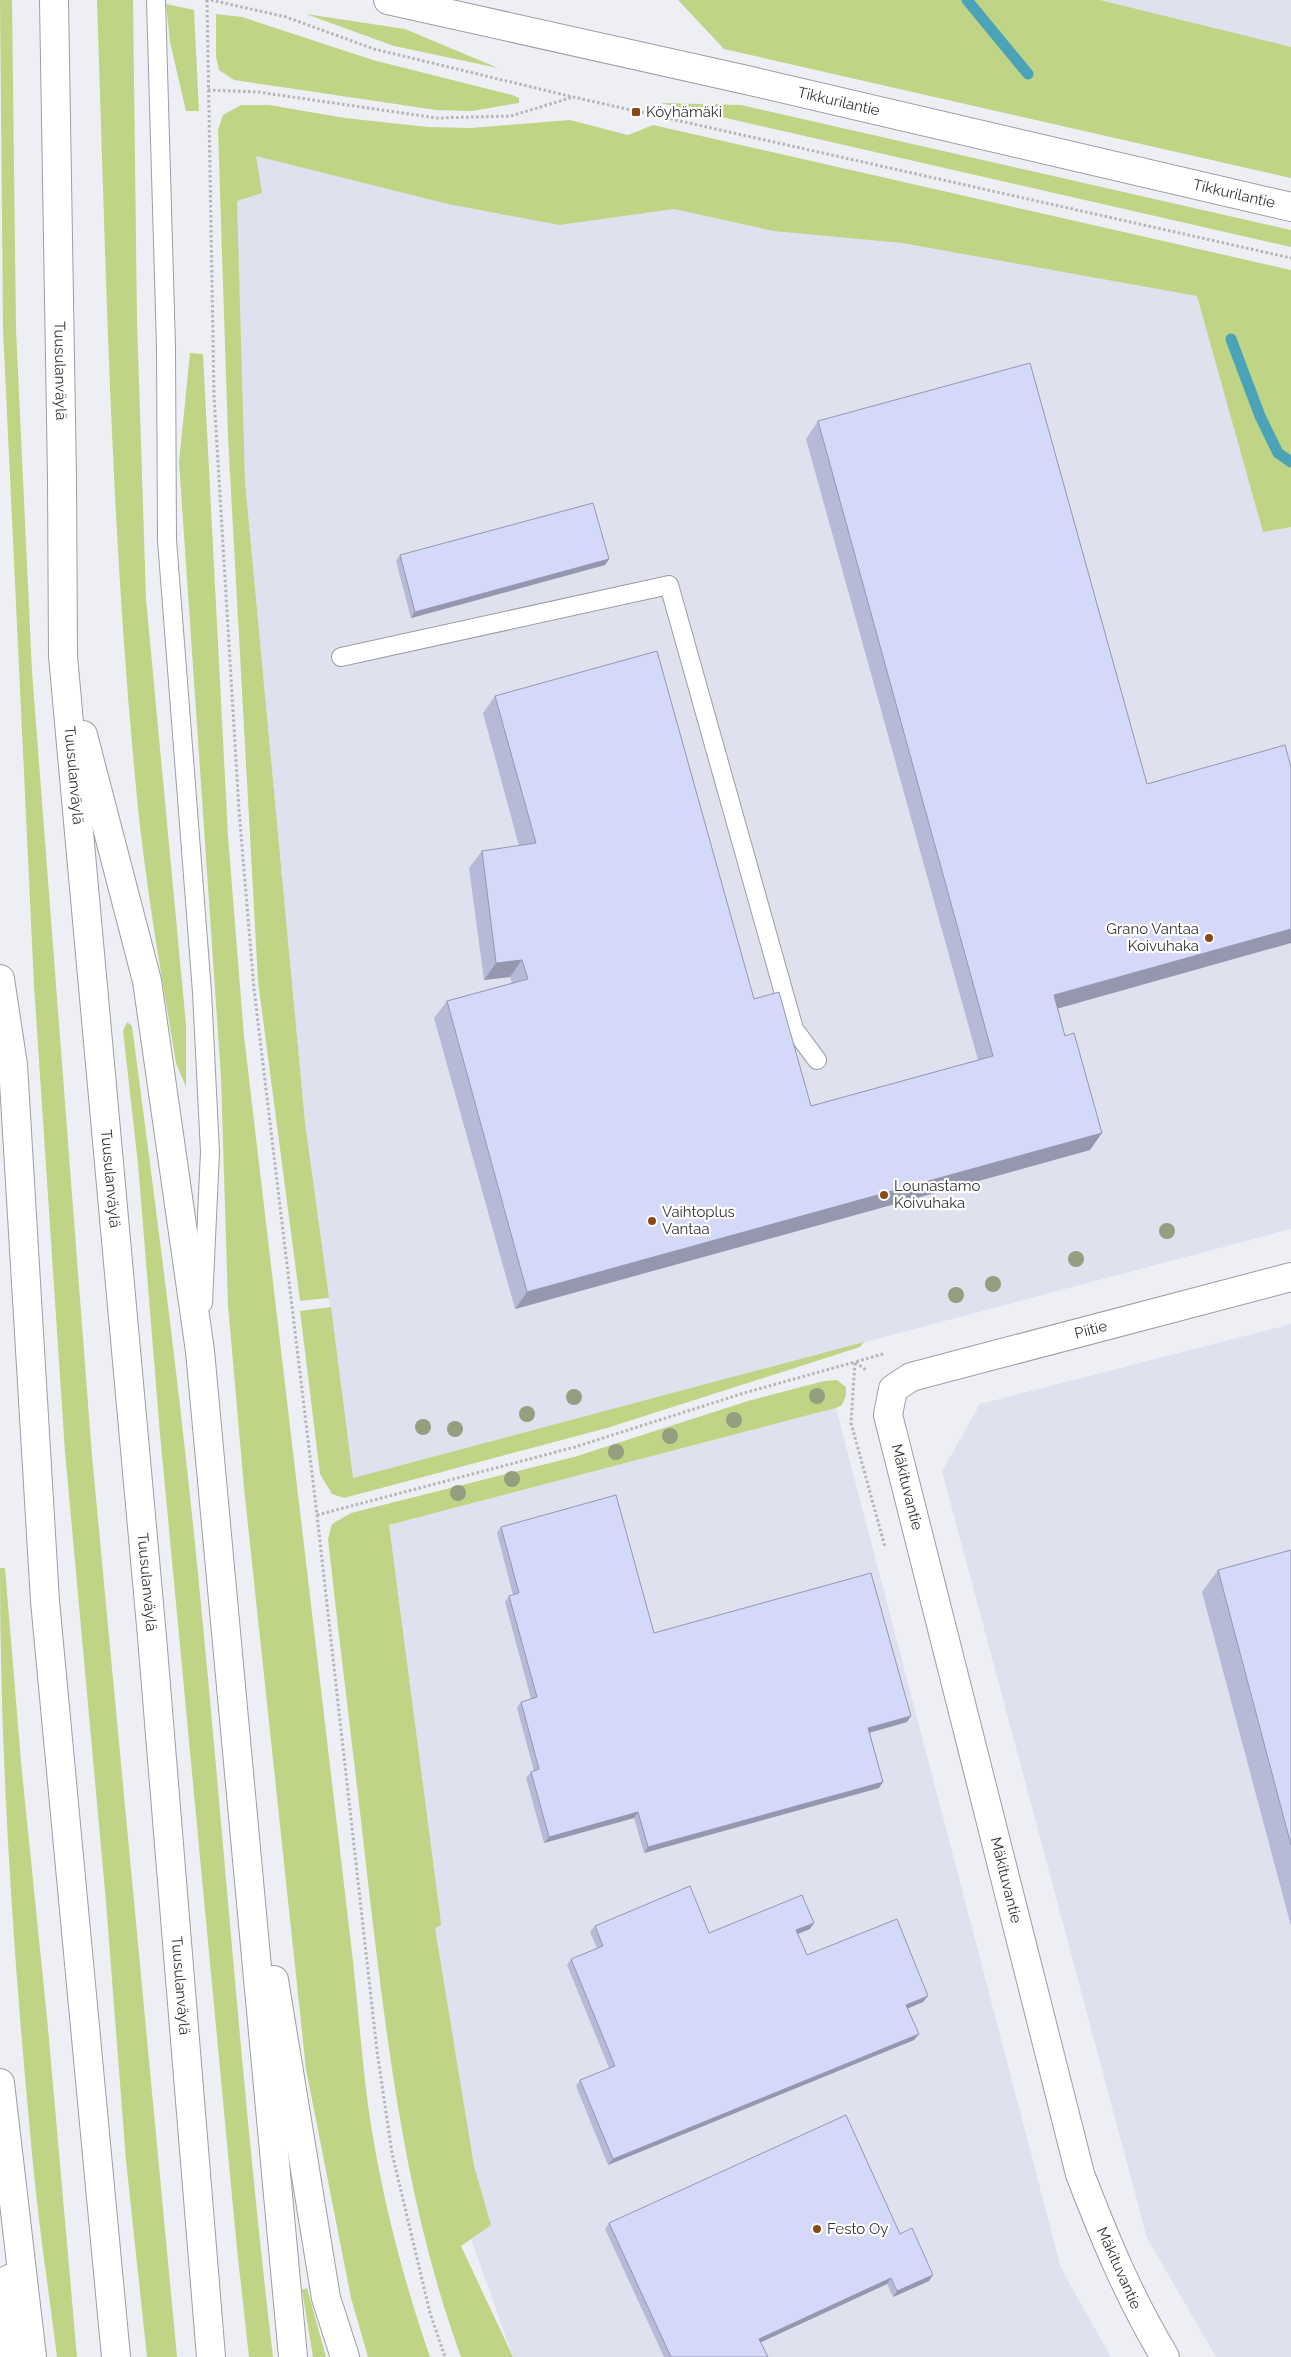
<svg xmlns="http://www.w3.org/2000/svg" width="1291" height="2357" font-family="Raleway,sans-serif">
<style>
.built{fill:#e0e1ee}
.green{fill:#bfd585}
.lines{fill:none;stroke-linecap:round;stroke-linejoin:round}
.stream{stroke:#4ba3b7;stroke-width:11}
.lane-casing{stroke:#9d9ea3;stroke-width:20}
.street-casing{stroke:#9d9ea3;stroke-width:30}
.primary-casing{stroke:#9d9ea3;stroke-width:30}
.highway-casing{stroke:#9d9ea3;stroke-width:30}
.path{stroke:#b4b5ba;stroke-width:3;stroke-dasharray:2.5 2.5;stroke-linecap:butt}
.lane{stroke:#fff;stroke-width:18}
.street{stroke:#fff;stroke-width:28}
.primary{stroke:#fff;stroke-width:28}
.highway{stroke:#fff;stroke-width:28}
.tree{fill:#959e7e}
.wall{fill:#b6bad6}
.shaded-wall{fill:#9497ae}
.building{fill:#d4d8f9;stroke:#9497ae}
.poi-dot{fill:#8a4815;stroke:#fff;stroke-width:2}
.labels{text-anchor:middle;dominant-baseline:central;stroke-width:4.5;stroke-linejoin:round;paint-order:stroke}
.street-label{font-size:15px;fill:#343437;stroke:#fff}
.poi-label{font-size:15px;fill:#343437;stroke:#fff;text-anchor:start}
</style>
<rect width="100%" height="100%" fill="#eeeff5"/>
<!-- built -->
<g class="built">
<path d="M1003,0H1291V62Z"/>
<path d="M234,125L669,182L1291,291V1229L353,1478L305,1122L245,481Z"/>
<path d="M1291,1324V2357H1216L1147,2238L942,1471L980,1404Z"/>
<path d="M836,1408L1061,2268L1111,2357H513L446,2169L389,1525Z"/>
</g>
<!-- green -->
<g class="green">
<path d="M0,0H12L16,330L32,671L92,1456L177,2357H147L126,2161L106,1902L65,1452L34,985L3,329Z"/>
<path d="M97,0H133L137,320L146,599L186,1025V1087L176,1063C162,978 147,894 138,808C111,540 106,270 97,0Z"/>
<path d="M678,0H1100L1291,47V178L724,49Z"/>
<path d="M166,4L194,10L199,111H186L170,42Z"/>
<path d="M216,14L242,17L373,60L512,95L519,98V103L472,111L436,110L234,80L219,70L216,57Z"/>
<path d="M306,14L405,29L498,68L394,46Z"/>
<path d="M660,103L741,105L1291,230V247Z"/>
<path d="M241,105H269L345,118L428,127L471,128L570,120L628,135L653,125L1291,270V527L1263,532L1197,296L902,243L774,231L674,209L559,225L448,204L256,156L262,193L237,201L245,481L305,1122L329,1298L300,1301L258,981L228,437L218,130L223,115Z"/>
<path d="M190,353L203,354L228,836L244,1036L353,1961C358,2009 362,2058 368,2105C380,2190 402,2276 430,2357H368L351,2298L306,2069L244,1488L228,1305L221,1077L179,462Z"/>
<path d="M127,1022L132,1026C156,1208 180,1390 198,1574C224,1835 242,2096 273,2357H249L237,2249L160,1434L138,1164L123,1031Z"/>
<path d="M331,1307L353,1478L864,1342L860,1347L607,1428L344,1498L332,1494L320,1474L300,1311Z"/>
<path d="M837,1380L846,1387V1395L842,1405L836,1408L389,1525L440,1915L441,1925L435,1928L474,2166L491,2225L461,2246L513,2357H461C406,2206 388,2050 369,1891C356,1774 341,1656 328,1539L332,1524L351,1513L574,1457L748,1401L824,1381Z"/>
<path d="M0,1568H5L21,1762L48,2028L77,2357H57C49,2293 39,2228 33,2164C14,1966 0,1767 0,1568Z"/>
<path d="M307,2288L326,2357H313L302,2290Z"/>
</g>
<g class="lines">
<!-- stream -->
<g class="stream">
<path d="M967,0L1028,74"/>
<path d="M1231,339L1260,416L1278,453L1291,462"/>
</g>
<defs>
<g id="lane">
<path d="M156,0L166,347L167,540L202,992L210,1152L203,1303"/>
<path d="M341,657L669,585L794,1029L817,1060"/>
</g>
<g id="street">
<path id="s1" d="M1165,2357C1129,2297 1105,2239 1080,2174L888,1415L893,1389L911,1377L1291,1277"/>
</g>
<g id="primary">
<path id="s2" d="M388,0L751,81L1291,207"/>
</g>
<g id="highway">
<path id="s3" d="M54,0L62,478L63,656L152,1637L211,2357"/>
<path d="M83,735L147,981L200,1351L293,2357"/>
<path d="M0,979L13,1065L45,1601L116,2357"/>
<path d="M274,1980L326,2298L345,2357"/>
<path d="M0,2083L32,2357"/>
<path d="M7,2357L9,2279"/>
</g>
</defs>
<!-- lane casing -->
<use href="#lane" class="lane-casing"/>
<!-- street casing -->
<use href="#street" class="street-casing"/>
<!-- primary casing -->
<use href="#primary" class="primary-casing"/>
<!-- highway casing -->
<use href="#highway" class="highway-casing"/>
<!-- path -->
<g class="path">
<path d="M207,0L214,396L239,810L254,989L317,1515L377,2051L392,2153L430,2313L445,2357"/>
<path d="M211,0L286,17L374,49L573,97L1291,258"/>
<path d="M208,90L258,92L437,118L511,116L573,97"/>
<path d="M883,1354L855,1362L851,1423L885,1547"/>
<path d="M317,1515L575,1447L744,1393L855,1362L866,1370"/>
</g>
<!-- lane -->
<use href="#lane" class="lane"/>
<!-- street -->
<use href="#street" class="street"/>
<!-- primary -->
<use href="#primary" class="primary"/>
<!-- highway -->
<use href="#highway" class="highway"/>
</g>
<!-- trees -->
<g class="tree">
<circle cx="1167" cy="1231" r="8"/>
<circle cx="1076" cy="1259" r="8"/>
<circle cx="993" cy="1284" r="8"/>
<circle cx="956" cy="1295" r="8"/>
<circle cx="817" cy="1396" r="8"/>
<circle cx="574" cy="1397" r="8"/>
<circle cx="527" cy="1414" r="8"/>
<circle cx="734" cy="1420" r="8"/>
<circle cx="423" cy="1427" r="8"/>
<circle cx="455" cy="1429" r="8"/>
<circle cx="670" cy="1436" r="8"/>
<circle cx="616" cy="1452" r="8"/>
<circle cx="512" cy="1479" r="8"/>
<circle cx="458" cy="1493" r="8"/>
</g>
<!-- wall -->
<g class="wall">
<path d="M818,421L1058,1008L1090,1150L515,1309L434,1018L447,1001L512,983L510,977L484,980L469,868L482,851L519,846L483,713L495,696L754,999L811,1106L978,1060L806,439Z"/>
<path d="M400,555L609,559L605,565L411,618L396,561Z"/>
<path d="M501,1527L654,1633L907,1722L870,1733L883,1782L879,1788L644,1853L634,1818L544,1843L526,1778L531,1772L534,1771L517,1708L521,1702L531,1699L505,1602L509,1596L513,1595L497,1533Z"/>
<path d="M1291,1550V1926L1202,1592L1218,1570Z"/>
<path d="M595,1926L709,1933L810,1929L798,1934L807,1955L923,2002L908,2008L919,2034L914,2040L608,2165L576,2086L580,2080L609,2068L567,1965L571,1959L597,1948L590,1932Z"/>
<path d="M609,2223L900,2234L929,2281L893,2297L887,2284L761,2342L768,2357H664L605,2229Z"/>
</g>
<!-- shaded-wall -->
<g class="shaded-wall">
<path d="M609,559L605,565L411,618L415,612Z"/>
<path d="M1291,929V943L1042,1013L1054,995Z"/>
<path d="M522,960L510,977L484,980L496,963Z"/>
<path d="M1102,1133L1090,1150L515,1309L527,1292Z"/>
<path d="M911,1716L907,1722L864,1734L868,1728Z"/>
<path d="M883,1782L879,1788L644,1853L648,1847Z"/>
<path d="M638,1812L634,1818L544,1843L549,1837Z"/>
<path d="M814,1923L810,1929L792,1936L796,1930Z"/>
<path d="M928,1996L923,2002L902,2011L906,2005Z"/>
<path d="M919,2034L914,2040L608,2165L613,2159Z"/>
<path d="M933,2275L929,2281L893,2297L897,2291Z"/>
<path d="M891,2278L887,2284L755,2345L759,2339Z"/>
</g>
<!-- building -->
<g class="building">
<path d="M1030,363L1147,784L1285,745L1291,767V929L1054,995L1065,1036L1074,1033L1102,1133L527,1292L447,1001L528,979L522,960L496,963L482,851L536,843L495,696L657,651L754,999L779,992L811,1106L993,1056L818,421Z"/>
<path d="M593,503L609,559L415,612L400,555Z"/>
<path d="M616,1495L654,1633L871,1573L911,1716L868,1728L883,1782L648,1847L638,1812L549,1837L531,1772L539,1769L521,1702L537,1697L509,1596L519,1593L501,1527Z"/>
<path d="M1291,1550V1845L1218,1570Z"/>
<path d="M690,1886L709,1933L802,1895L814,1923L796,1930L807,1955L897,1919L928,1996L906,2005L919,2034L613,2159L580,2080L615,2066L571,1959L603,1946L595,1926Z"/>
<path d="M846,2115L900,2234L912,2228L933,2275L897,2291L891,2278L759,2339L768,2357H671L609,2223Z"/>
</g>
<!-- markers -->
<g class="poi-dot">
<rect x="631" y="107" width="10" height="10" rx="2.5"/>
<circle cx="1209" cy="938" r="5"/>
<circle cx="884" cy="1195" r="5"/>
<circle cx="652" cy="1221" r="5"/>
<circle cx="817" cy="2229" r="5"/>
</g>
<g class="labels">
<!-- street labels -->
<g class="street-label">
<text stroke="none"><textPath href="#s2" startOffset="462">Tikkurilantie</textPath></text>
<text stroke="none"><textPath href="#s2" startOffset="868">Tikkurilantie</textPath></text>
<text stroke="none"><textPath href="#s3" startOffset="371">Tuusulanväylä</textPath></text>
<text stroke="none"><textPath href="#s3" startOffset="776">Tuusulanväylä</textPath></text>
<text stroke="none"><textPath href="#s3" startOffset="1181">Tuusulanväylä</textPath></text>
<text stroke="none"><textPath href="#s1" startOffset="1219">Piitie</textPath></text>
<text transform="translate(907 1487) rotate(76)">Mäkituvantie</text>
<text stroke="none"><textPath href="#s3" startOffset="1586">Tuusulanväylä</textPath></text>
<text transform="translate(1006 1880) rotate(76)">Mäkituvantie</text>
<text stroke="none"><textPath href="#s3" startOffset="1991">Tuusulanväylä</textPath></text>
<text transform="translate(1119 2268) rotate(66)">Mäkituvantie</text>
</g>
<!-- poi labels -->
<g class="poi-label">
<text x="646" y="112">Köyhämäki</text>
<text x="1199" y="929" text-anchor="end">Grano Vantaa<tspan x="1199" dy="17">Koivuhaka</tspan></text>
<text x="894" y="1186">Lounastamo<tspan x="894" dy="17">Koivuhaka</tspan></text>
<text x="662" y="1212">Vaihtoplus<tspan x="662" dy="17">Vantaa</tspan></text>
<text x="827" y="2229">Festo Oy</text>
</g>
</g>
</svg>
